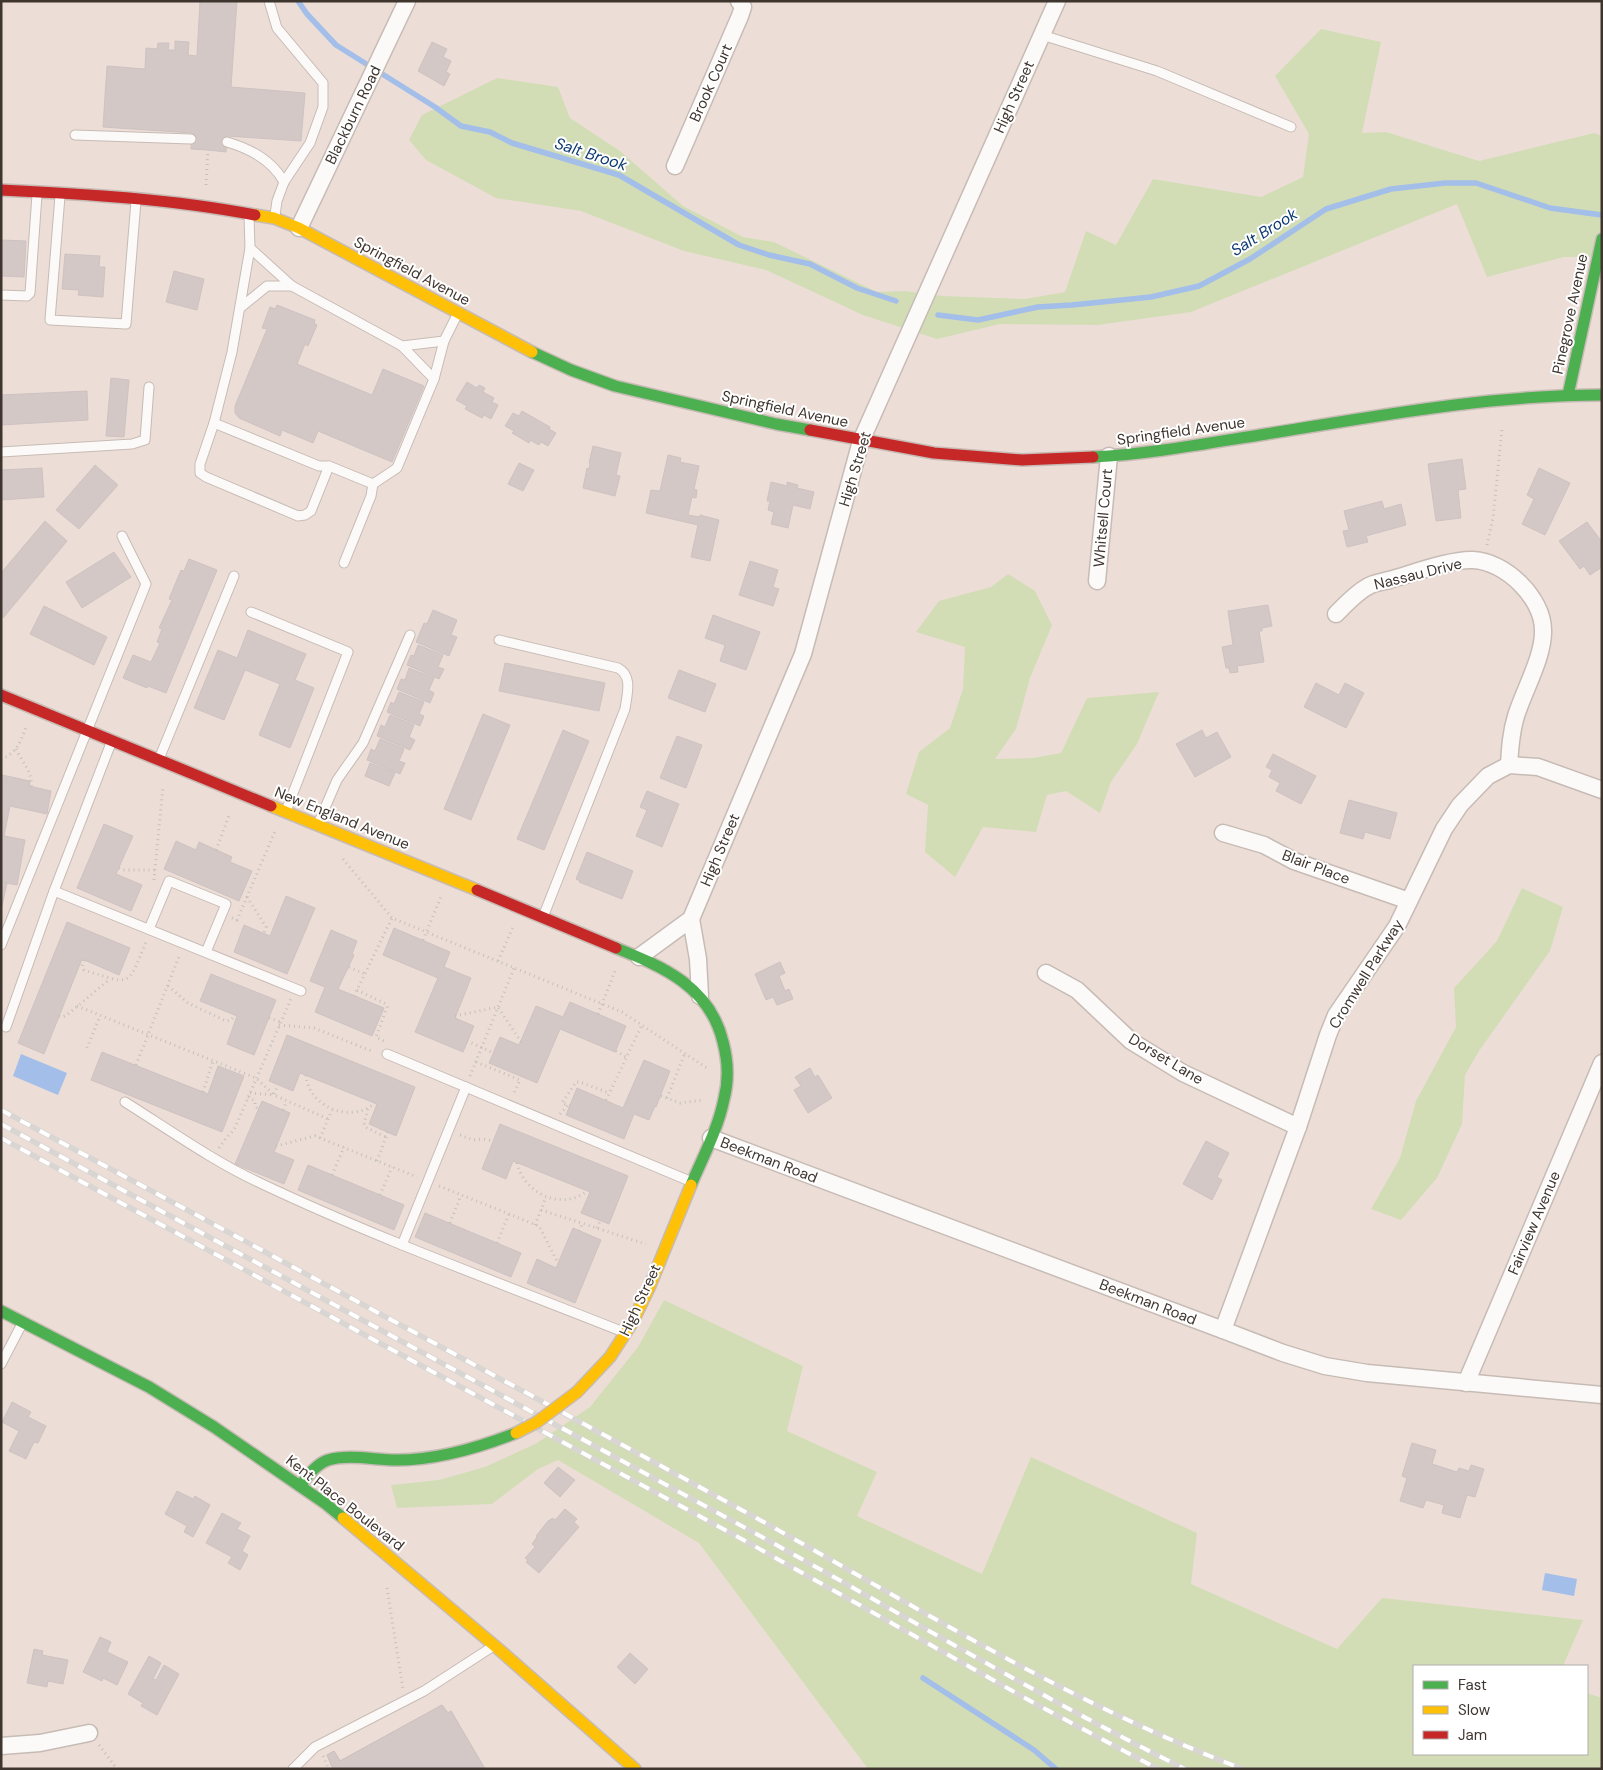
<svg xmlns="http://www.w3.org/2000/svg" width="1603" height="1770" font-family="'DM Sans',sans-serif">
<style>
.green{fill:#d2ddb6}
.water{fill:#a2bee9}
.lines{fill:none;stroke-linecap:round;stroke-linejoin:round}
.stream{stroke:#a2bee9;stroke-width:5.5}
.building{fill:#d3c8c6;stroke:#cec2c2}
.lane-casing{stroke:#c7bbb5;stroke-width:11}
.street-casing{stroke:#c7bbb5;stroke-width:19}
.fast-casing{stroke:#c7bbb5;stroke-width:14}
.slow-casing{stroke:#c7bbb5;stroke-width:14}
.jam-casing{stroke:#c7bbb5;stroke-width:14}
.path{stroke:#c5c0bc;stroke-width:3;stroke-dasharray:1 4;stroke-linecap:butt}
.lane{stroke:#fcfaf9;stroke-width:9}
.street{stroke:#fcfaf9;stroke-width:16}
.fast{stroke:#4caf50;stroke-width:11}
.slow{stroke:#ffc107;stroke-width:11}
.jam{stroke:#c62828;stroke-width:11}
.rail-casing{stroke:#d8d5d3;stroke-width:5.5}
.rail{stroke:#fff;stroke-width:4;stroke-dasharray:11;stroke-linecap:butt}
.slow-bridge-casing{stroke:#c7bbb5;stroke-width:14;stroke-linecap:butt}
.slow-bridge{stroke:#ffc107;stroke-width:11}
.labels{text-anchor:middle;dominant-baseline:central;stroke-width:4;stroke-linejoin:round;paint-order:stroke}
.street-label{font-size:15px;fill:#3f352f;stroke:#fff}
.water-label{font-size:16px;font-style:italic;fill:#0d3972;stroke:#fff}
</style>
<rect width="100%" height="100%" fill="#ecded6"/>
<!-- green -->
<g class="green">
<path d="M1321,29L1381,42L1362,133L1386,132L1479,161L1594,133L1602,136V257H1564L1487,277L1457,204L1191,312L1098,325L1000,324L937,339L863,315L766,270L684,251L581,211L496,198L426,160L409,140L422,115L497,78L558,87L570,118L620,151L683,206L743,237L774,242L877,292L904,291L943,296L1025,299L1065,292L1086,231L1116,245L1153,179L1261,197L1303,177L1309,134L1275,76Z"/>
<path d="M1008,574L1035,591L1052,625L1030,678L1016,729L995,759L1033,758L1061,753L1087,698L1159,692L1137,744L1111,782L1100,813L1066,791L1047,795L1036,832L983,827L955,877L925,852L928,805L906,794L919,752L950,728L963,689L965,647L916,632L939,601L991,587Z"/>
<path d="M1522,888L1563,907L1550,951L1479,1051L1465,1075L1462,1124L1437,1178L1401,1220L1371,1209L1400,1158L1416,1101L1456,1027L1454,988L1497,941Z"/>
<path d="M664,1300L803,1366L787,1431L877,1472L857,1516L982,1574L1031,1457L1197,1533L1191,1584L1337,1649L1382,1598L1583,1620L1563,1666H1414V1754H1587V1693L1602,1698V1769H868L699,1543L558,1460L538,1469L492,1504L397,1508L391,1485L439,1480L485,1467L537,1443L590,1407L638,1347Z"/>
</g>
<!-- water -->
<g class="water">
<path d="M21,1054L67,1073L58,1095L13,1076Z"/>
<path d="M1545,1573L1577,1579L1574,1596L1542,1590Z"/>
</g>
<g class="lines">
<!-- stream -->
<g class="stream">
<path d="M298,1L307,14L336,45L435,107L461,126L490,132L512,143L619,175L739,245L769,255L810,264L857,288L896,301"/>
<path d="M938,315L978,320L1038,307L1072,305L1151,297L1199,286L1250,259L1326,209L1391,189L1445,183H1476L1550,208L1602,215"/>
<path d="M923,1678L1034,1750L1056,1769"/>
</g>
</g>
<!-- building -->
<g class="building">
<path d="M200,1H237L231,87L305,93L301,141L227,136L226,152L208,150L191,149L192,133L103,127L107,66L145,69L146,48L157,49L158,43H169L168,50H175V41L189,42L188,55L197,56Z"/>
<path d="M432,42L447,49L443,57L451,61L446,72L450,74L444,86L418,71Z"/>
<path d="M1,240L26,241L24,277L1,276Z"/>
<path d="M65,254L100,256L99,267H105L103,297L78,295L79,290L62,289Z"/>
<path d="M174,271L204,279L197,310L166,302Z"/>
<path d="M277,305L315,320L314,323L317,325L308,346L305,344L297,364L372,395L383,369L424,386L392,462L318,431L313,443L282,430L280,436L239,418L235,413V406L267,329L262,328L270,307L275,309Z"/>
<path d="M111,378L129,380L124,437L106,436Z"/>
<path d="M467,382L477,388L479,385L485,388L483,392L494,398L492,402L498,405L491,419L484,415L482,418L465,409L467,406L456,400Z"/>
<path d="M87,391L88,420L1,425V395Z"/>
<path d="M522,411L550,427L549,429L556,433L548,446L541,442L539,445L530,440L529,443L512,433L514,431L505,426L513,413L519,416Z"/>
<path d="M593,446L621,453L616,475L620,476L615,496L583,488L587,468L589,469L590,464L589,463Z"/>
<path d="M668,455L681,458L680,462L699,466L694,489L697,490L696,498L692,497L688,515L700,517V515L719,520L710,561L691,557L698,525L646,513L651,490L660,491Z"/>
<path d="M1462,459L1466,489L1458,490L1461,518L1436,521L1428,464Z"/>
<path d="M519,463L534,470L523,491L508,484Z"/>
<path d="M95,465L118,485L79,529L56,510Z"/>
<path d="M42,468L44,497L1,500V470Z"/>
<path d="M1539,468L1570,483L1545,535L1522,524L1534,499L1527,495Z"/>
<path d="M771,482L787,486V482L798,485L797,488L814,492L810,509L793,505L788,528L771,524L774,512L768,510L770,501H767Z"/>
<path d="M1382,501L1384,509L1401,504L1406,525L1366,536L1368,542L1347,547L1343,531L1349,530L1344,511Z"/>
<path d="M45,521L67,541L3,618L1,616V573Z"/>
<path d="M1587,522L1602,542V567L1590,575L1584,566L1580,569L1559,541Z"/>
<path d="M114,552L131,577L82,608L66,582Z"/>
<path d="M189,559L217,570L166,693L148,686L147,688L123,678L133,655L151,662L160,643L157,642L162,629L159,628L172,600L169,599L181,570L184,571Z"/>
<path d="M750,561L778,570L773,587L779,589L773,606L739,595Z"/>
<path d="M1268,605L1272,626L1262,628V631H1259L1264,662L1237,666L1238,672L1230,673L1229,668H1226L1222,647L1233,645L1228,611Z"/>
<path d="M44,606L107,637L94,665L30,634Z"/>
<path d="M433,610L457,620L451,635L457,637L449,656L416,642L424,623L427,624Z"/>
<path d="M713,615L760,632L746,670L720,661L725,645L705,638Z"/>
<path d="M248,630L306,654L295,680L314,688L290,748L259,735L280,684L245,670L224,720L194,708L218,650L237,658Z"/>
<path d="M418,645L443,655L438,667L444,669L439,679L407,665L411,655L414,656Z"/>
<path d="M505,663L605,683L599,711L499,691Z"/>
<path d="M409,668L434,678L429,690L434,693L430,703L397,689L401,679L405,680Z"/>
<path d="M679,670L716,684L705,712L668,698Z"/>
<path d="M1316,683L1339,695L1345,683L1364,693L1346,728L1304,707Z"/>
<path d="M399,692L424,702L419,714L424,716L420,726L387,712L391,702L394,704Z"/>
<path d="M483,714L510,725L471,820L444,809Z"/>
<path d="M390,715L414,725L409,737L415,740L410,750L377,736L381,725L385,727Z"/>
<path d="M563,730L589,741L544,850L517,839Z"/>
<path d="M1202,730L1206,738L1217,732L1231,757L1195,777L1176,744Z"/>
<path d="M677,736L702,745L686,788L660,778Z"/>
<path d="M380,739L404,749L399,761L405,763L400,774L367,760L371,749L375,751Z"/>
<path d="M1273,754L1316,776L1301,804L1276,791L1280,783L1269,777L1272,770L1266,767Z"/>
<path d="M370,763L395,773L389,786L365,776Z"/>
<path d="M2,775L30,781L29,786L51,791L47,814L10,806L4,836L25,840L17,885L1,882Z"/>
<path d="M647,791L679,804L662,847L636,836L647,810L640,807Z"/>
<path d="M1349,800L1397,813L1390,839L1365,832L1363,839L1340,833Z"/>
<path d="M104,824L133,836L116,874L142,885L131,911L77,888Z"/>
<path d="M176,841L196,850L199,842L232,857L230,862L252,871L239,901L164,869Z"/>
<path d="M587,852L633,871L622,899L579,882L580,881L576,879Z"/>
<path d="M1,882L7,883L2,906H1Z"/>
<path d="M286,896L315,908L287,974L234,952L244,925L270,936Z"/>
<path d="M67,922L130,948L119,975L82,959L44,1054L18,1043Z"/>
<path d="M394,928L450,952L444,967L471,978L455,1018L474,1026L463,1052L415,1032L438,978L383,955Z"/>
<path d="M331,930L357,941L352,954L354,955L338,989L384,1008L372,1036L315,1012L325,987L310,981Z"/>
<path d="M780,962L785,973L779,976L785,991L789,989L793,999L777,1005L773,997L766,1000L755,974Z"/>
<path d="M211,974L276,1000L254,1055L227,1044L237,1016L200,1001Z"/>
<path d="M570,1002L626,1026L615,1052L560,1029L537,1083L489,1063L500,1037L519,1045L536,1006L563,1017Z"/>
<path d="M287,1035L415,1087L396,1136L369,1124L377,1104L300,1073L293,1091L269,1081Z"/>
<path d="M102,1052L208,1094L218,1066L244,1076L222,1132L91,1080Z"/>
<path d="M644,1060L670,1071L656,1107L655,1106L649,1120L634,1114L624,1139L566,1115L577,1088L623,1108Z"/>
<path d="M810,1068L815,1077L818,1075L832,1098L808,1113L794,1090L801,1086L795,1077Z"/>
<path d="M262,1101L290,1113L274,1152L294,1160L284,1184L235,1164Z"/>
<path d="M500,1124L628,1176L609,1224L581,1213L590,1192L513,1161L506,1179L482,1169Z"/>
<path d="M1206,1141L1229,1153L1217,1177L1222,1180L1212,1200L1183,1184Z"/>
<path d="M308,1165L404,1205L394,1230L298,1190Z"/>
<path d="M425,1213L521,1253L511,1277L415,1237Z"/>
<path d="M573,1228L601,1240L575,1303L527,1283L537,1259L556,1268Z"/>
<path d="M12,1402L31,1412L28,1417L46,1426L38,1443L34,1442L26,1459L9,1451L19,1431L2,1422Z"/>
<path d="M1412,1443L1436,1450L1432,1464L1457,1472L1459,1468L1469,1471L1471,1465L1484,1469L1475,1497L1467,1495L1460,1518L1442,1513L1444,1505L1426,1500L1423,1508L1400,1501L1407,1478L1402,1476Z"/>
<path d="M558,1467L575,1480L560,1497L544,1483Z"/>
<path d="M177,1491L193,1499L195,1496L210,1505L193,1537L184,1532L187,1526L165,1514Z"/>
<path d="M565,1509L577,1519L574,1522L579,1527L539,1573L526,1562L528,1560L525,1558L535,1547L532,1544L537,1537L536,1536L548,1521L553,1518L555,1520Z"/>
<path d="M222,1513L241,1523L237,1529L250,1536L242,1551L248,1555L240,1570L228,1563L232,1557L206,1543Z"/>
<path d="M100,1637L111,1642L107,1652L128,1662L117,1685L103,1678L102,1681L83,1672Z"/>
<path d="M34,1649L43,1651L42,1655L68,1660L63,1684L48,1681L47,1687L27,1683Z"/>
<path d="M630,1653L648,1669L635,1684L617,1667Z"/>
<path d="M149,1656L161,1663L153,1679L156,1680L164,1665L179,1674L157,1715L141,1706L143,1703L128,1694Z"/>
<path d="M442,1705L448,1713L451,1711L485,1769H411L397,1744L379,1754L386,1769H333L327,1755L334,1751L340,1761Z"/>
<path d="M442,1705L448,1713L451,1711L485,1769H333L327,1755L334,1751L340,1761Z"/>
</g>
<g class="lines">
<defs>
<g id="lane">
<path d="M269,1L277,28L323,83V107L310,143L284,182"/>
<path d="M1042,35L1157,71L1291,127"/>
<path d="M75,135L191,139"/>
<path d="M227,142C251,149 272,160 284,182L277,201L275,215"/>
<path d="M60,196L50,320L126,324L136,201"/>
<path d="M249,216L250,248L292,286L402,346L444,341"/>
<path d="M250,248L232,352L214,423L200,464V473L206,477L298,516L305,515L311,511L329,466"/>
<path d="M1,295L27,296L30,293L37,195"/>
<path d="M240,308L267,286H292"/>
<path d="M402,346L434,379"/>
<path d="M214,423L319,466H329L373,484L397,468L434,379L444,341L457,315"/>
<path d="M1,452L132,444L145,440L149,387"/>
<path d="M344,563L371,496L373,484"/>
<path d="M251,612L348,652L286,811"/>
<path d="M499,640L618,668C633,676 627,694 625,709L543,917"/>
<path d="M159,759L234,576"/>
<path d="M318,824L337,780L363,743L410,635"/>
<path d="M54,891L301,991"/>
<path d="M149,929L169,881L226,904L206,952"/>
<path d="M1,945L146,584L122,536"/>
<path d="M6,1027L54,891L111,743"/>
<path d="M387,1054L692,1182"/>
<path d="M125,1102C168,1129 213,1161 258,1182C378,1239 503,1284 626,1333"/>
<path d="M402,1245L466,1087"/>
<path d="M1,1364L23,1322"/>
<path d="M293,1769L315,1747L424,1691L492,1647"/>
</g>
<g id="street">
<path d="M675,166L740,16L743,7L739,1"/>
<path d="M299,228L407,1"/>
<path d="M1097,581L1109,456"/>
<path d="M1336,614C1345,605 1356,593 1367,587C1373,583 1382,582 1389,580C1411,574 1451,559 1473,560C1505,561 1543,598 1543,630C1544,656 1524,690 1516,716C1511,732 1510,748 1509,765"/>
<path d="M1223,833L1264,845L1294,861L1409,901"/>
<path d="M691,919L698,959L700,996"/>
<path d="M639,957L691,919L803,654L861,441L1057,1"/>
<path d="M1046,973L1077,990L1131,1041L1183,1073L1298,1127"/>
<path d="M711,1138L1223,1330L1283,1353L1325,1366L1367,1373L1602,1395"/>
<path d="M1223,1330L1298,1127L1328,1035L1336,1015L1397,926L1444,829L1460,805L1488,776L1509,765L1538,767L1602,790"/>
<path d="M1466,1383L1602,1063"/>
<path d="M1,1746L40,1743L89,1733"/>
</g>
<g id="fast">
<path d="M532,352L571,370L615,386L776,424L810,430"/>
<path d="M1568,395L1602,239"/>
<path d="M1093,457C1151,454 1209,443 1266,434C1377,416 1489,395 1602,395"/>
<path d="M616,948C664,967 710,987 723,1042C728,1061 729,1080 724,1099C718,1129 703,1157 691,1185"/>
<path d="M1,1311L149,1387L214,1427L326,1504L343,1518"/>
<path d="M300,1486C307,1477 316,1464 328,1460C349,1454 375,1460 397,1460C438,1460 478,1448 516,1433"/>
</g>
<g id="slow">
<path d="M255,215L274,218L299,228L532,352"/>
<path d="M271,806L477,890"/>
<path d="M577,1392L610,1357L632,1323L649,1288L691,1185"/>
<path d="M343,1518L495,1646L635,1769"/>
</g>
<g id="jam">
<path d="M1,190C86,194 172,199 255,215"/>
<path d="M810,430L934,453L1022,460L1093,457"/>
<path d="M1,695L271,806"/>
<path d="M477,890L616,948"/>
</g>
</defs>
<!-- lane casing -->
<use href="#lane" class="lane-casing"/>
<!-- street casing -->
<use href="#street" class="street-casing"/>
<!-- fast casing -->
<use href="#fast" class="fast-casing"/>
<!-- slow casing -->
<use href="#slow" class="slow-casing"/>
<!-- jam casing -->
<use href="#jam" class="jam-casing"/>
<!-- path -->
<g class="path">
<path d="M206,185L208,150"/>
<path d="M1487,545L1493,518L1502,429"/>
<path d="M16,749C22,762 33,772 31,787"/>
<path d="M1,759C16,754 21,741 26,727"/>
<path d="M216,850L230,813"/>
<path d="M343,859L392,918L622,1012L707,1068"/>
<path d="M119,868L123,870H155"/>
<path d="M154,880L163,786"/>
<path d="M247,897L266,927L264,933"/>
<path d="M232,918L237,920L276,829"/>
<path d="M423,940L441,897"/>
<path d="M84,960L82,966L84,970C132,985 127,988 146,942"/>
<path d="M498,961L513,927"/>
<path d="M349,967L365,974"/>
<path d="M168,986L188,1003L226,1021L231,1020L235,1015"/>
<path d="M357,990L386,1004L387,1007L376,1037L384,1041"/>
<path d="M354,996L392,918"/>
<path d="M77,1006L256,1078L274,1095L328,1119"/>
<path d="M598,1014L615,971"/>
<path d="M59,1016L62,1017L67,1015L110,979"/>
<path d="M455,1016L498,1007L521,1042"/>
<path d="M269,1018L281,1022"/>
<path d="M279,1025L314,1028L374,1052"/>
<path d="M467,1041L494,1053"/>
<path d="M87,1048L100,1016"/>
<path d="M616,1051L626,1057"/>
<path d="M476,1062L520,1080L514,1093"/>
<path d="M136,1065L180,954"/>
<path d="M306,1075C308,1107 351,1124 375,1103"/>
<path d="M470,1076L514,968"/>
<path d="M203,1092L213,1061"/>
<path d="M250,1093L274,1095L278,1085"/>
<path d="M661,1096L680,1103L703,1100"/>
<path d="M248,1097L255,1101V1106L258,1109"/>
<path d="M667,1098L685,1053"/>
<path d="M606,1100L642,1025"/>
<path d="M570,1106L562,1103L576,1082H580L609,1093"/>
<path d="M368,1109L364,1123L365,1127L386,1137"/>
<path d="M283,1110L287,1101"/>
<path d="M560,1114L568,1105"/>
<path d="M460,1135L473,1140L483,1139L493,1141"/>
<path d="M320,1138L332,1110"/>
<path d="M276,1146L315,1136L417,1177"/>
<path d="M219,1148L226,1138L234,1130L291,999"/>
<path d="M377,1161L388,1132"/>
<path d="M517,1163C524,1194 562,1211 587,1191"/>
<path d="M332,1175L344,1147"/>
<path d="M439,1186L539,1226L558,1263"/>
<path d="M380,1195L392,1167"/>
<path d="M541,1210L646,1244"/>
<path d="M450,1223L461,1195"/>
<path d="M535,1225L546,1197"/>
<path d="M597,1228L600,1221"/>
<path d="M579,1231L582,1224"/>
<path d="M497,1243L509,1214"/>
<path d="M387,1588L403,1689"/>
<path d="M99,1745L117,1769"/>
<path d="M323,1756L329,1769"/>
</g>
<!-- lane -->
<use href="#lane" class="lane"/>
<!-- street -->
<use href="#street" class="street"/>
<!-- fast -->
<use href="#fast" class="fast"/>
<!-- slow -->
<use href="#slow" class="slow"/>
<!-- jam -->
<use href="#jam" class="jam"/>
<defs>
<g id="rail">
<path d="M1,1110C254,1246 508,1382 760,1520C919,1608 1073,1705 1243,1769"/>
<path d="M1,1124C251,1260 502,1395 751,1531C896,1610 1037,1696 1185,1769"/>
<path d="M1,1138L749,1543L1034,1703L1158,1769"/>
</g>
</defs>
<!-- rail casing -->
<use href="#rail" class="rail-casing"/>
<!-- rail -->
<use href="#rail" class="rail"/>
<defs>
<path id="slow-bridge" d="M516,1433L537,1422L577,1392"/>
</defs>
<!-- slow-bridge casing -->
<use href="#slow-bridge" class="slow-bridge-casing"/>
<!-- slow-bridge -->
<use href="#slow-bridge" class="slow-bridge"/>
</g>
<g class="labels">
<!-- street labels -->
<g class="street-label">
<text transform="translate(711 83) rotate(-66)">Brook Court</text>
<text transform="translate(1014 97) rotate(-66)">High Street</text>
<text transform="translate(353 115) rotate(-64)">Blackburn Road</text>
<text transform="translate(412 271) rotate(28)">Springfield Avenue</text>
<text transform="translate(1570 314) rotate(-78)">Pinegrove Avenue</text>
<text transform="translate(785 409) rotate(12)">Springfield Avenue</text>
<text transform="translate(1181 431) rotate(-8)">Springfield Avenue</text>
<text transform="translate(855 469) rotate(-73)">High Street</text>
<text transform="translate(1103 518) rotate(-85)">Whitsell Court</text>
<text transform="translate(1418 574) rotate(-14)">Nassau Drive</text>
<text transform="translate(342 818) rotate(22)">New England Avenue</text>
<text transform="translate(720 850) rotate(-67)">High Street</text>
<text transform="translate(1316 867) rotate(21)">Blair Place</text>
<text transform="translate(1366 974) rotate(-58)">Cromwell Parkway</text>
<text transform="translate(1166 1059) rotate(31)">Dorset Lane</text>
<text transform="translate(769 1160) rotate(21)">Beekman Road</text>
<text transform="translate(1534 1223) rotate(-67)">Fairview Avenue</text>
<text transform="translate(640 1300) rotate(-65)">High Street</text>
<text transform="translate(1148 1302) rotate(21)">Beekman Road</text>
<text transform="translate(345 1503) rotate(38)">Kent Place Boulevard</text>
</g>
<!-- water labels -->
<g class="water-label">
<text transform="translate(591 154) rotate(18)">Salt Brook</text>
<text transform="translate(1264 232) rotate(-32)">Salt Brook</text>
</g>
</g>
<!-- border -->
<rect width="1603" height="1770" fill="none" stroke="#3f352f" stroke-width="5"/>
<!-- legend -->
<rect x="1413" y="1665" width="175" height="90" fill="#ffffff" stroke="#b2aeac"/>
<rect x="1423" y="1681" width="25" height="8" fill="#4caf50" stroke="#b2aeac"/>
<text x="1458" y="1690" font-size="15" fill="#3f352f">Fast</text>
<rect x="1423" y="1706" width="25" height="8" fill="#ffc107" stroke="#b2aeac"/>
<text x="1458" y="1715" font-size="15" fill="#3f352f">Slow</text>
<rect x="1423" y="1731" width="25" height="8" fill="#c62828" stroke="#b2aeac"/>
<text x="1458" y="1740" font-size="15" fill="#3f352f">Jam</text>
</svg>
